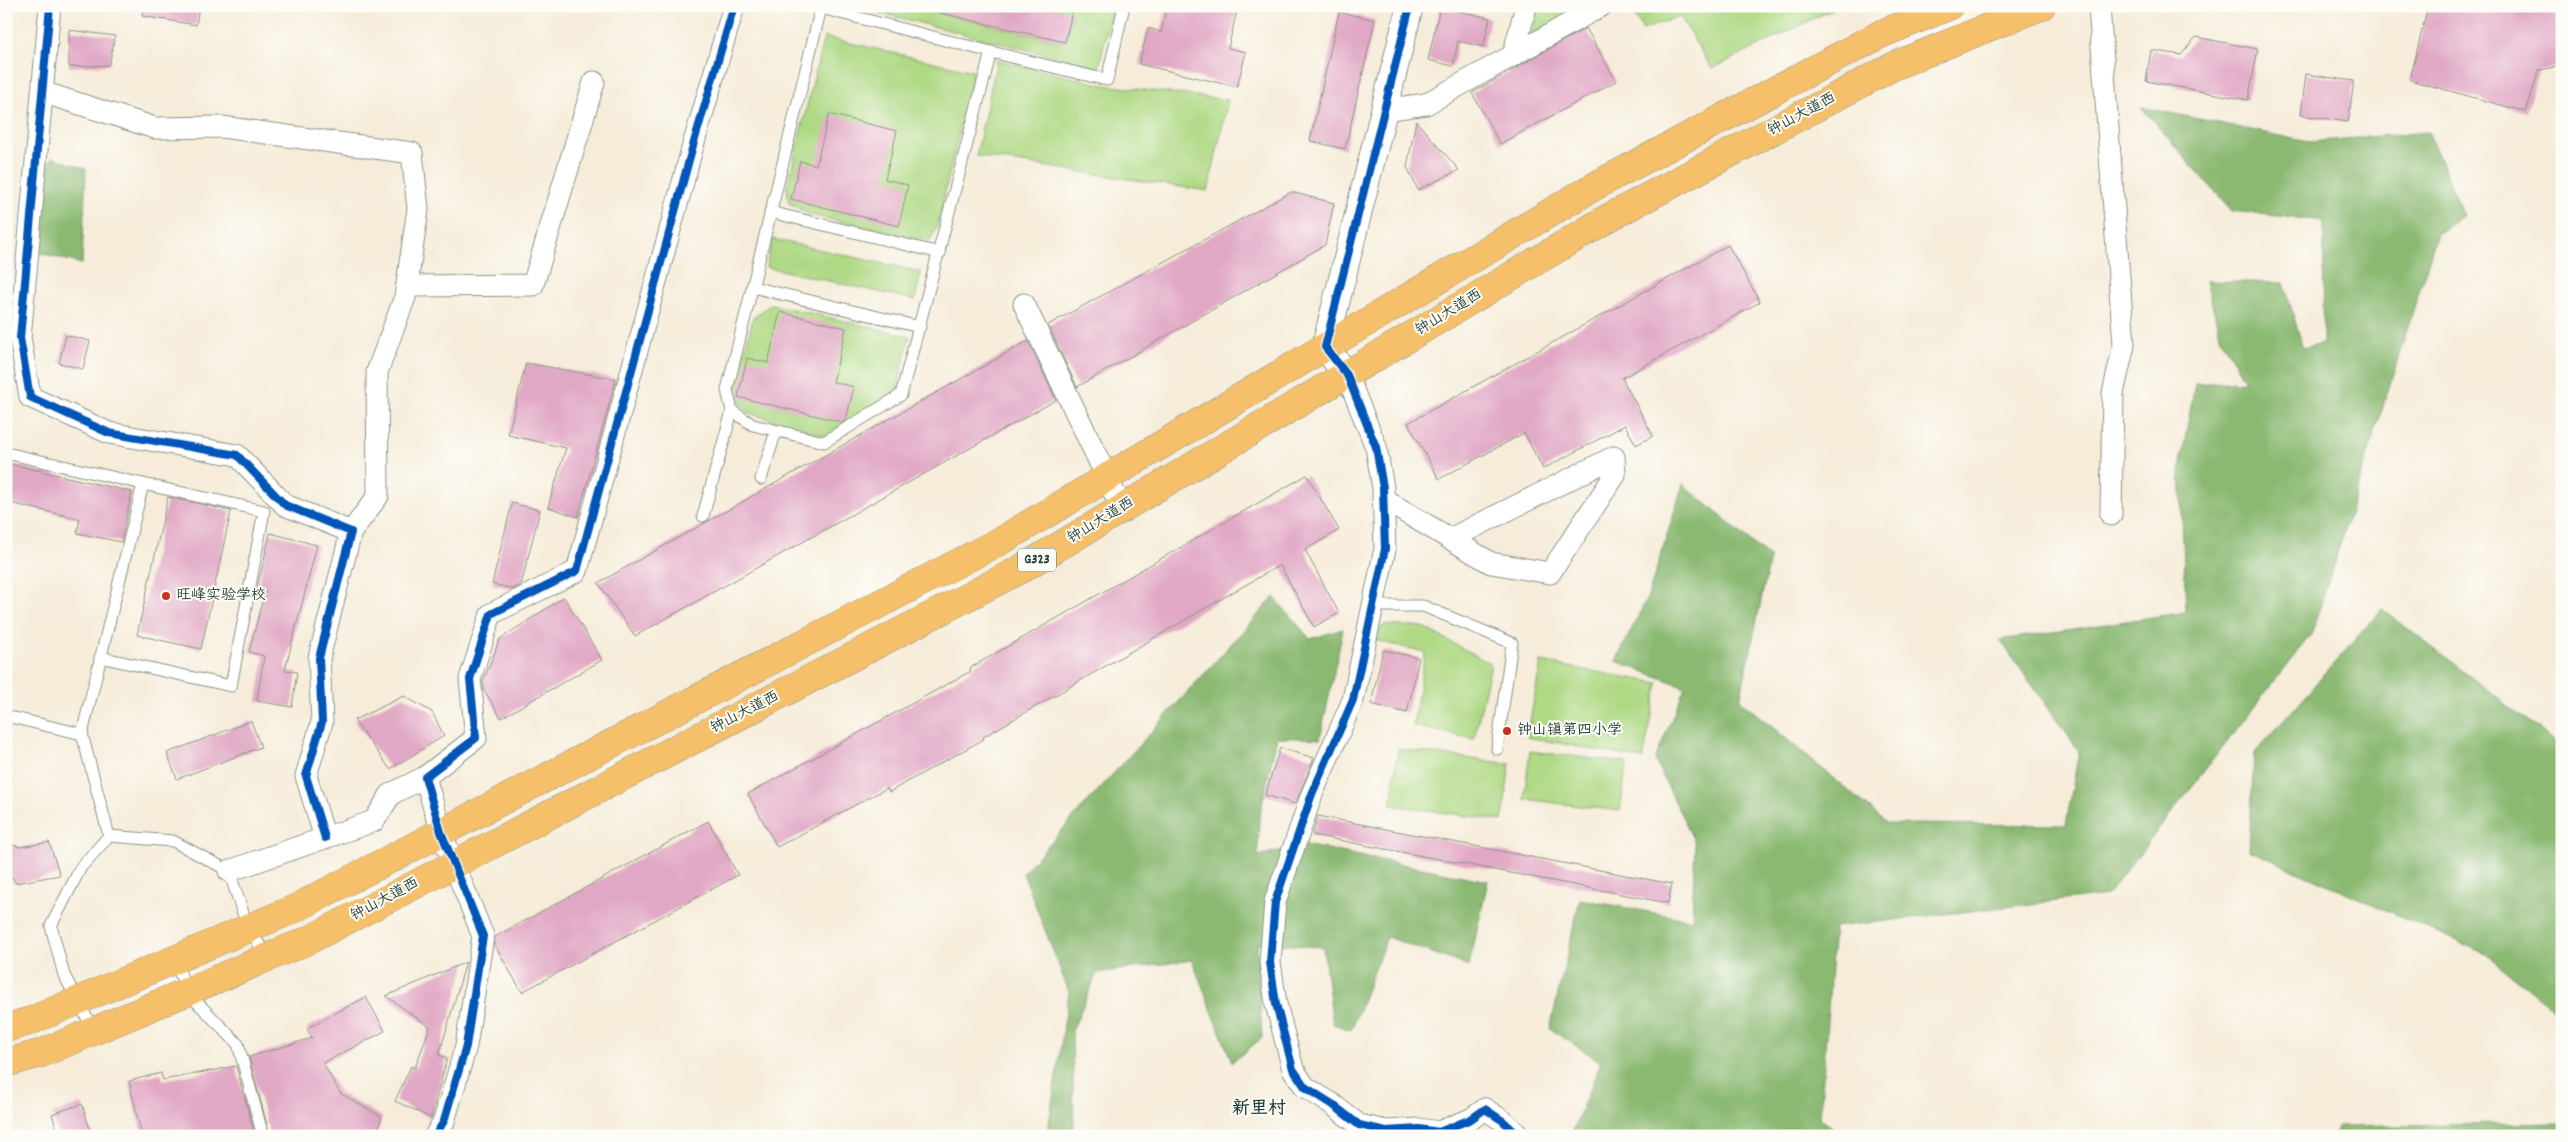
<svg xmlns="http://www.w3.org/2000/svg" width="2568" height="1142" font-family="Dekko,'LXGW WenKai TC',sans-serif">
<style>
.green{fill:#afd984;stroke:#678b5c}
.forest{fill:#8bb972;stroke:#557b53}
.building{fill:#e1a8c5}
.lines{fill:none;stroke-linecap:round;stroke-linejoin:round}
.service-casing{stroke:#8a9486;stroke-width:13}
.minor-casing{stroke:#8a9486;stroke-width:23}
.tertiary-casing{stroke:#8a9486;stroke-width:28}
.trunk-casing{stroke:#8a9486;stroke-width:29}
.service{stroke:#fff;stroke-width:11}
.minor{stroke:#fff;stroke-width:21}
.tertiary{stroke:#fff;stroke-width:26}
.trunk{stroke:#f6c06b;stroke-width:28}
.cycleway-casing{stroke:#fdfcf7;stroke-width:11}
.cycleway{stroke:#0057b8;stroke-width:8}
.poi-dot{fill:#c8321e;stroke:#fdfcf7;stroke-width:2}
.labels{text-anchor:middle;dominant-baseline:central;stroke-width:4;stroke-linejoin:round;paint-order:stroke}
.shield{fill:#fdfcf7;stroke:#62766e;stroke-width:1}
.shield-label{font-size:14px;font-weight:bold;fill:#1f3d34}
.street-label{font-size:15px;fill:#1f3d34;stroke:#fdfcf7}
.poi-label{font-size:15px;fill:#1f3d34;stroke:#fdfcf7;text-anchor:start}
.quarter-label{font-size:18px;font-weight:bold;fill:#1f3d34;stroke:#fdfcf7}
</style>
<rect width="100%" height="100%" fill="#fdfcf7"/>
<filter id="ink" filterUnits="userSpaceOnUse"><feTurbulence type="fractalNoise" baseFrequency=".02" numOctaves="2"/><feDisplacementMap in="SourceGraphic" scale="10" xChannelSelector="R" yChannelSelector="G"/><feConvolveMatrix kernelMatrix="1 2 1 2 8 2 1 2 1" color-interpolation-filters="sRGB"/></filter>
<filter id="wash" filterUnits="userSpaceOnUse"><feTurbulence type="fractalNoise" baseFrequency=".0096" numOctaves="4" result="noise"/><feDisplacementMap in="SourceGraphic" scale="20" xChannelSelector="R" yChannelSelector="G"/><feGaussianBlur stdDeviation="1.12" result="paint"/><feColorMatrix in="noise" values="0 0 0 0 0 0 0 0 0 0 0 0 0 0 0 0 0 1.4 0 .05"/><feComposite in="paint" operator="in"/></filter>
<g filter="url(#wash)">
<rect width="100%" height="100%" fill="#f6ecd9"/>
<!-- green -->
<g class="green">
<path d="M853,6H909L1065,42L1072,13L1046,6H1112L1099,68Z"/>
<path d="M1539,6H1585L1531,37Z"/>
<path d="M1629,6H1839L1712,69L1680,16L1643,30Z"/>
<path d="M824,37L973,71L937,227L930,241L810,215L789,203L787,187Z"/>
<path d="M997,60L1104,85L1228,100L1208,191L976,156Z"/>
<path d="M772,239L921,272L915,300L766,267Z"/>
<path d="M771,304L910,336L896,393L825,436L749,413L734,395L753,318Z"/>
<path d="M1384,625L1423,627L1491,664L1474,739L1413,726L1425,652L1374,640L1375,633Z"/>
<path d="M1541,662L1658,683L1643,759L1527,737Z"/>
<path d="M1398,749L1510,764L1502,821L1391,805Z"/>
<path d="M1530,751L1627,763L1620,811L1524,799Z"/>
</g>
<!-- forest -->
<g class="forest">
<path d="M2141,107L2309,142L2428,132L2464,216L2437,234L2312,633L2107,895L1834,927L1820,1118L1843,1136H1571L1601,1062L1550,1029L1580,899L1692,920L1695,843L1655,760L1685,687L1616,661L1648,596L1683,484L1770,558L1740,700L1888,824L2066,825L2079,751L2000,640L2186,612L2180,467L2195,384L2245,381L2221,339L2206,281L2284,283L2303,348L2323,344L2324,221L2232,211Z"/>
<path d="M52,157L86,169L82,264L34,251L45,170Z"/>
<path d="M1274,597L1310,639L1343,629L1320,739L1277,737L1259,818L1258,856L1304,845L1488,881L1469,966L1387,937L1351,1030L1333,1024L1323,947L1257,943L1262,1038L1232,1062L1192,960L1097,973L1072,1031L1074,1129L1084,1136H1047L1069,992L1023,873Z"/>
<path d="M2382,609L2562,747V1016L2486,954L2249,850L2254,754Z"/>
<path d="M2562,1123V1136H2333L2337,1127Z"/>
</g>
<g id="blocks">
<!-- building -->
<g class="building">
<path d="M143,6H199L196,25L142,16Z"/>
<path d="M941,6H1046L1072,12L1065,42L940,13Z"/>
<path d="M1167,6H1238L1228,48L1246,52L1237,87L1139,64L1148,28L1161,32Z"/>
<path d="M2428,6H2562V66L2539,70L2526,112L2410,80Z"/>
<path d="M1440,7L1490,18L1483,47L1458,41L1453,66L1428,60Z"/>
<path d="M1339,12L1375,20L1345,149L1310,141Z"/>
<path d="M1586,28L1616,81L1500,144L1472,93Z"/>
<path d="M69,30L115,36L109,65L69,67Z"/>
<path d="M2196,37L2258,49L2248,100L2146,81L2151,50L2181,55Z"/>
<path d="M2306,74L2354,81L2348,122L2301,115Z"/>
<path d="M829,114L897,131L885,179L908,185L899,226L791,199L800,161L816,165Z"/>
<path d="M1416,121L1459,170L1418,190L1407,167Z"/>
<path d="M1291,192L1334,203L1325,245L1077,387L1048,325Z"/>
<path d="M1728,245L1760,302L1622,378L1653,436L1636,445L1625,425L1543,469L1524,433L1439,479L1408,423Z"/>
<path d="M780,312L846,328L833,382L854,387L846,420L842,422L738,397L747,358L768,363Z"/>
<path d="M66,335L90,341L83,369L59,363Z"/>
<path d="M1028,341L1056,400L635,636L598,583Z"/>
<path d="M526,363L616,379L578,517L548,507L566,448L508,435Z"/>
<path d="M6,463L132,492L121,542L77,533L80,519L6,502Z"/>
<path d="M1307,475L1339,530L1305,550L1339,613L1314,627L1280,565L983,737L984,739L889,792L887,788L777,847L748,794L971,671L970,668Z"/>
<path d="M168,497L231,511L201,649L137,635Z"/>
<path d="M512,503L540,510L521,585L513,589L492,584Z"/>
<path d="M270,533L317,545L285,670L297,672L292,707L257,701L264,656L249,652L265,591L257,589Z"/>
<path d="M564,597L602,660L501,718L484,690L483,681L500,639Z"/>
<path d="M1383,650L1419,658L1407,713L1371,704Z"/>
<path d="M404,696L432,712L444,736L390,769L354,720Z"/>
<path d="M251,721L261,747L177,779L167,753Z"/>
<path d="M1280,748L1314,758L1295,804L1265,795Z"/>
<path d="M1318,816L1672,884L1668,903L1312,835Z"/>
<path d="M708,821L738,875L522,992L494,944L495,937Z"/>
<path d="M49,842L60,875L15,883L13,878L6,880V843L20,847Z"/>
<path d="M466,962L439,1055L447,1058L431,1118L395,1101L411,1066L415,1068L430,1027L386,996Z"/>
<path d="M366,997L385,1031L323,1063L340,1093L382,1117L376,1136H270L249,1057L312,1038L307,1028Z"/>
<path d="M236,1066L255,1136H142L129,1081L161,1073L163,1080Z"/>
<path d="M82,1104L92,1136H59L52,1114Z"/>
</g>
</g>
</g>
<g filter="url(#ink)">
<use href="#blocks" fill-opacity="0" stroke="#8a9486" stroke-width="1"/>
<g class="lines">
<defs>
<g id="service">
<path d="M821,8L991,52L901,395L824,442L753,425L732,411L727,390L821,8V6"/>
<path d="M991,52L1107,80L1124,6"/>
<path d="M770,212L940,253"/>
<path d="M752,287L920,327"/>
<path d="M6,453L143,484L82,734"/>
<path d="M761,479L776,431"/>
<path d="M703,516L732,411"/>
<path d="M1372,606H1423L1512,643L1497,749"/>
<path d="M100,657L231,686L264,511L143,484"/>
<path d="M6,716L82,734L109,836"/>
<path d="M175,960L187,992L238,1044L263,1136"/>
<path d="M94,1031L64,975L51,926L81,867L109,836L173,841L229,871L248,928L268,957"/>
</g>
<g id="minor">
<path d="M50,6L20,338L30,397L109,433L237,455L285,505L351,532L319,658L322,722L306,776L325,838"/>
<path d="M2099,6L2124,345L2113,393L2111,515"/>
<path d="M1513,56L1526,6"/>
<path d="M42,92L155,128L222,127L412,153L418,209L405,297L377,372L378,496L351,532"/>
<path d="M1384,110L1426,104L1601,6"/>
<path d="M407,286L533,285L594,82"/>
<path d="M1024,304L1122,509"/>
<path d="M1347,375L1376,447L1383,488L1385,549L1353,700L1312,794L1275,902L1270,962L1276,1004L1293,1069L1305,1087L1332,1104L1359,1125L1386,1131L1419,1129L1439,1132L1471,1119L1485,1109L1503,1121L1519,1136"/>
<path d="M1383,499L1491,563L1550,573L1615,475L1614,457L1450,539"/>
<path d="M229,871L374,821L391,794L425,777"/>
<path d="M435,1136L444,1121L466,1046L483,936L441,832L425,777L476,738L470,679L491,614L577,571L692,149L734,6"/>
</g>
<path id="tertiary" d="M1347,375L1325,347L1410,6"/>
<g id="trunk">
<path d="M6,1028L30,1021L294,909L1004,539L1593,187L1881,34L1949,6"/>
<path d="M6,1063L42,1053L309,940L1021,569L1610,217L1896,65L2041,6"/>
</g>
</defs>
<!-- service casing -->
<use href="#service" class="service-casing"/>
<!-- minor casing -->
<use href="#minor" class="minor-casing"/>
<!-- tertiary casing -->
<use href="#tertiary" class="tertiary-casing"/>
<!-- trunk casing -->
<use href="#trunk" class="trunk-casing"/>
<!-- service -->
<use href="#service" class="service"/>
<!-- minor -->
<use href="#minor" class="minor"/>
<!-- tertiary -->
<use href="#tertiary" class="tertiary"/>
<!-- trunk -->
<use href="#trunk" class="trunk"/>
<defs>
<g id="cycleway">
<path d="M50,6L20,338L30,397L109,433L237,455L285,505L351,532L319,658L322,722L306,776L325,838"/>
<path d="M1410,6L1325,347L1347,375L1376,447L1383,488L1385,549L1353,700L1312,794L1275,902L1270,962L1276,1004L1293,1069L1305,1087L1332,1104L1359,1125L1386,1131L1419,1129L1439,1132L1471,1119L1485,1109L1503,1121L1519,1136"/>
<path d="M435,1136L444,1121L466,1046L483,936L441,832L425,777L476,738L470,679L491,614L577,571L692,149L734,6"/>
</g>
</defs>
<!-- cycleway casing -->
<use href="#cycleway" class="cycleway-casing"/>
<!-- cycleway -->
<use href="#cycleway" class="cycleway"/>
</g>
</g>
<!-- markers -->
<g class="poi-dot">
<circle cx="166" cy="596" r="5"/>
<circle cx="1507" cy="731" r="5"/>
</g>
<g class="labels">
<!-- shield labels -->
<rect class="shield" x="1018" y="548.5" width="38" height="23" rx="4"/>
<g class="shield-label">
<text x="1037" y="560">G323</text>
</g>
<!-- street labels -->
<g class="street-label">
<text transform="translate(1802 115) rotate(-28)">钟山大道西</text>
<text transform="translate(1449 313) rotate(-31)">钟山大道西</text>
<text transform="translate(1101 521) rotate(-31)">钟山大道西</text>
<text transform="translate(745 713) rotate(-27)">钟山大道西</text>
<text transform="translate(385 900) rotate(-28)">钟山大道西</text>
</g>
<!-- poi labels -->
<g class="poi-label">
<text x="176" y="596">旺峰实验学校</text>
<text x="1517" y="731">钟山镇第四小学</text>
</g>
<!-- quarter labels -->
<g class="quarter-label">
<text x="1259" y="1109">新里村</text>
</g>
</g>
<!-- margin -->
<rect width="2568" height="1142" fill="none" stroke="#fdfcf7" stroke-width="25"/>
</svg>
